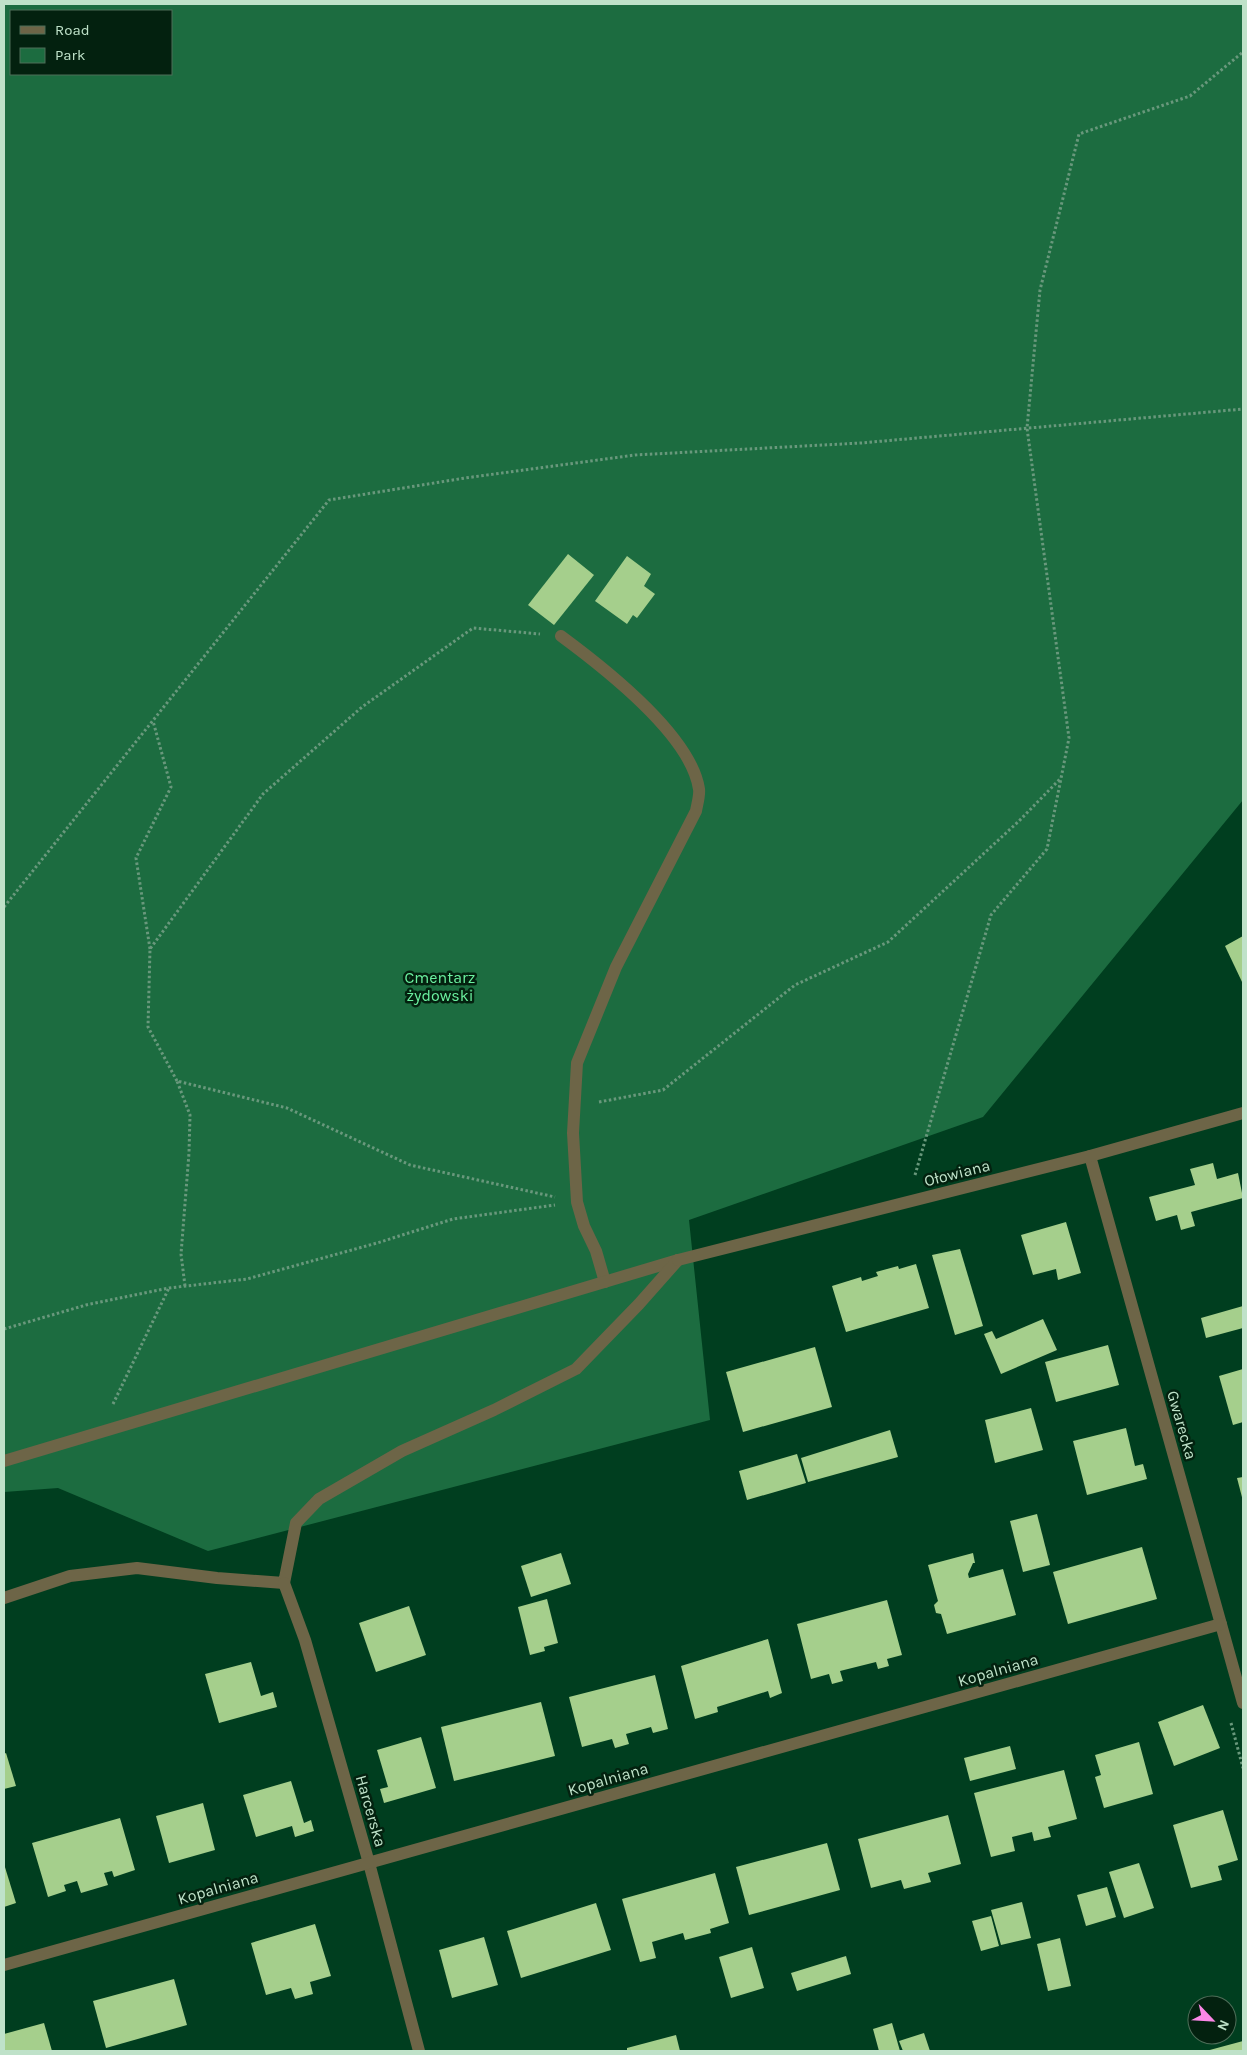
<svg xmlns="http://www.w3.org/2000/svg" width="1247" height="2055" font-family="Karla,sans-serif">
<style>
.green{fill:#1c6c40;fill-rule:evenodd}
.building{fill:#a5cf8c}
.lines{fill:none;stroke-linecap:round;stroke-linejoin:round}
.path{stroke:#69987c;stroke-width:3;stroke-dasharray:2.5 2.5;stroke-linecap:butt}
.service{stroke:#6d6547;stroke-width:12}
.minor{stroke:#6d6547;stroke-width:12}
.labels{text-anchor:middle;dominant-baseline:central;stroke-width:5;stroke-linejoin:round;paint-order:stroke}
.park-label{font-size:16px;fill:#6bf1a0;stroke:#03210f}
.street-label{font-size:16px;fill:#bfe2c9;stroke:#03210f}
</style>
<rect width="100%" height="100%" fill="#003e1f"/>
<!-- green -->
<path class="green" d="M4,4H1243V800L983,1117L689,1220L710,1420L208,1551L58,1488L4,1492ZM11,11H171V74H11Z"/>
<!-- building -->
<g class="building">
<path d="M568,554L594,575L554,625L528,605Z"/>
<path d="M627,556L651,574L644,586L655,594L637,618L633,615L627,624L595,601Z"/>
<path d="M1243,936V984L1225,946Z"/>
<path d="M1213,1163L1217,1179L1238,1173L1243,1198L1191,1212L1195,1226L1181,1230L1177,1215L1156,1221L1149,1197L1195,1185L1190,1169Z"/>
<path d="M1066,1222L1081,1273L1058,1280L1056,1269L1033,1275L1021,1235Z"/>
<path d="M960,1249L983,1326L955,1335L932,1255Z"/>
<path d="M916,1264L929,1308L846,1332L832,1286L861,1277L862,1281L878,1276L876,1272L898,1266L899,1269Z"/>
<path d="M1243,1306V1328L1206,1338L1201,1318Z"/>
<path d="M1043,1319L1057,1350L1001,1374L984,1334L992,1331L996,1339Z"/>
<path d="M1108,1345L1119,1385L1056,1402L1045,1362Z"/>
<path d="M815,1347L832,1407L743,1432L726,1372Z"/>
<path d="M1243,1369V1422L1233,1425L1219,1376Z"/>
<path d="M1031,1408L1043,1450L995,1463L985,1420Z"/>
<path d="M1126,1428L1135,1466L1143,1464L1147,1479L1087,1495L1073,1441Z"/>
<path d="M890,1430L898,1457L808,1482L801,1458Z"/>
<path d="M797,1454L806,1483L747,1500L739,1471Z"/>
<path d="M1243,1477V1501L1237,1478Z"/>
<path d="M1037,1514L1050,1565L1023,1572L1010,1521Z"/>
<path d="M1142,1547L1157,1599L1068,1624L1053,1572Z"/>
<path d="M561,1553L571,1584L531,1597L521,1566Z"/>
<path d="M973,1553L975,1563H973L968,1574L969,1578L1003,1569L1016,1615L947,1634L941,1614L936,1613L934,1605L938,1601L928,1565Z"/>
<path d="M547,1599L558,1643L544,1647L545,1651L530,1655L518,1607Z"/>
<path d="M887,1600L902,1655L887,1659L889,1666L878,1669L876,1662L840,1671L843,1681L832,1684L829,1674L811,1679L797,1624Z"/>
<path d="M409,1606L426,1655L376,1672L359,1623Z"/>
<path d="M768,1639L782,1693L770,1698L768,1691L717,1707L718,1712L695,1719L681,1666Z"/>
<path d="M251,1662L261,1696L273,1692L277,1707L219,1723L205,1674Z"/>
<path d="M655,1675L668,1729L653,1733L651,1727L626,1734L629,1744L615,1748L612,1739L582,1747L569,1697Z"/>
<path d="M541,1702L555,1756L454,1781L441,1727Z"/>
<path d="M1203,1705L1220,1748L1174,1766L1158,1722Z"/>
<path d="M421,1737L436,1788L384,1803L380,1789L388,1787L377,1750Z"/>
<path d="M1139,1742L1153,1794L1104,1808L1095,1777L1101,1775L1095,1755Z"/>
<path d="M1010,1746L1016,1769L970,1781L964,1758Z"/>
<path d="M6,1753L16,1786L4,1789V1754Z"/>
<path d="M1064,1770L1077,1819L1048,1827L1051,1837L1034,1841L1032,1832L1012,1837L1015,1851L991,1857L974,1793Z"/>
<path d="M291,1781L304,1823L311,1820L314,1831L295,1837L292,1826L256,1837L243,1795Z"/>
<path d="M203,1803L215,1850L169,1863L156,1816Z"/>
<path d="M1223,1810L1238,1860L1218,1866L1222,1880L1191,1888L1173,1825Z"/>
<path d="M948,1815L961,1864L928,1873L931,1882L904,1889L901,1880L871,1888L858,1839Z"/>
<path d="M120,1818L135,1870L114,1877L112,1871L104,1873L108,1885L81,1893L77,1881L64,1885L66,1891L48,1897L32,1843Z"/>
<path d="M827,1843L840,1890L749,1915L736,1867Z"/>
<path d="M1139,1863L1154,1908L1124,1918L1109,1872Z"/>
<path d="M4,1864L16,1903L4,1907Z"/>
<path d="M715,1873L729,1923L710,1929L711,1933L685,1940L683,1933L652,1942L656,1958L640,1962L622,1899Z"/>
<path d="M1107,1887L1116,1917L1086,1926L1077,1895Z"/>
<path d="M1022,1902L1031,1938L1001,1945L991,1910Z"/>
<path d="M596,1903L611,1950L521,1978L507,1931Z"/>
<path d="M991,1916L999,1946L981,1951L972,1921Z"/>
<path d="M315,1924L331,1976L310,1982L313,1994L295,1999L291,1988L266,1995L251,1943Z"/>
<path d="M484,1937L498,1985L452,1998L439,1950Z"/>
<path d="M1060,1938L1071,1986L1048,1991L1037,1944Z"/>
<path d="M752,1947L764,1988L731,1998L719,1957Z"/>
<path d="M846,1956L851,1974L797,1991L791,1973Z"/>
<path d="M174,1979L187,2025L106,2048L93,2001Z"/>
<path d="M44,2023L52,2051H4V2034Z"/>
<path d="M892,2023L900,2051H879L873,2029Z"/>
<path d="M924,2033L930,2051H903L899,2041Z"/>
<path d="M676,2035L680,2051H627V2048Z"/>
<path d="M1243,2041V2051H1206Z"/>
</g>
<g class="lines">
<!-- path -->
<g class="path">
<path d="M4,907L329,500L465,478L635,455L861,443L1243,409"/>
<path d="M150,949L136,858L171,787L153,721"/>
<path d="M177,1081L148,1027L150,949L263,794L362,707L473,628L540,634"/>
<path d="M599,1102L663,1090L795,985L888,942L1019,821L1060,779"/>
<path d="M915,1175L991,915L1047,849L1069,738L1027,428L1040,290L1079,134L1190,96L1243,52"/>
<path d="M185,1286L181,1254L189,1153L190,1115L177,1081L287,1108L410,1165L555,1197"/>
<path d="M4,1329L86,1305L169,1288L247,1279L377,1243L453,1219L555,1205"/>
<path d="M113,1404L169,1288"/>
<path d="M1231,1723L1243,1768"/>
</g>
<!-- service -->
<g class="service">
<path d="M561,636C603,667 691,735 699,789C700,795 697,805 696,811L616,967L577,1063L573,1133L577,1202L584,1226L596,1251L605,1282"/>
<path d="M4,1461L678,1260"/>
<path d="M4,1598L70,1576L137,1568L217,1578L284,1583L296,1523L319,1499L402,1451L494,1410L576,1369L639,1304L678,1260"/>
</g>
<!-- minor -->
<g class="minor">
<path d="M1090,1156L1243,1703"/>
<path d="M678,1260L1090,1156L1243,1113"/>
<path d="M284,1583L305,1640L369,1863L419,2051"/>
<path d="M4,1965L1221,1624"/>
</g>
</g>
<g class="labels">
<!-- park labels -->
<g class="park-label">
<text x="440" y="977">Cmentarz<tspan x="440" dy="18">żydowski</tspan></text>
</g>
<!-- street labels -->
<g class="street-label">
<text transform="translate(957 1173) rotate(-14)">Ołowiana</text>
<text transform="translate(1182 1425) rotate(74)">Gwarecka</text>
<text transform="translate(998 1670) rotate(-16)">Kopalniana</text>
<text transform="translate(608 1779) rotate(-16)">Kopalniana</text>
<text transform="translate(371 1811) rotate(74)">Harcerska</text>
<text transform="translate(218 1888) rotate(-16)">Kopalniana</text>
</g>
</g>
<!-- border -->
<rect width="1247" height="2055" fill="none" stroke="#bfe2c9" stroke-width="10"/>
<!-- legend -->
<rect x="10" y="10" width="162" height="65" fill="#03210f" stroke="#4e6e59"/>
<rect x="20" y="26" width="25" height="8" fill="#6d6547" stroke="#4e6e59"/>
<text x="55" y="35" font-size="15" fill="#bfe2c9">Road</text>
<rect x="20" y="48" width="25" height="15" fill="#1c6c40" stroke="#4e6e59"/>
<text x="55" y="60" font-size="15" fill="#bfe2c9">Park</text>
<!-- north arrow -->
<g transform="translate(1212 2020) rotate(115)"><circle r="24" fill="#03210f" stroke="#4e6e59"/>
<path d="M0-4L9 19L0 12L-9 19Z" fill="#fb87e6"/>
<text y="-8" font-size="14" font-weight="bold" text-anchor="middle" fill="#bfe2c9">N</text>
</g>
</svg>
